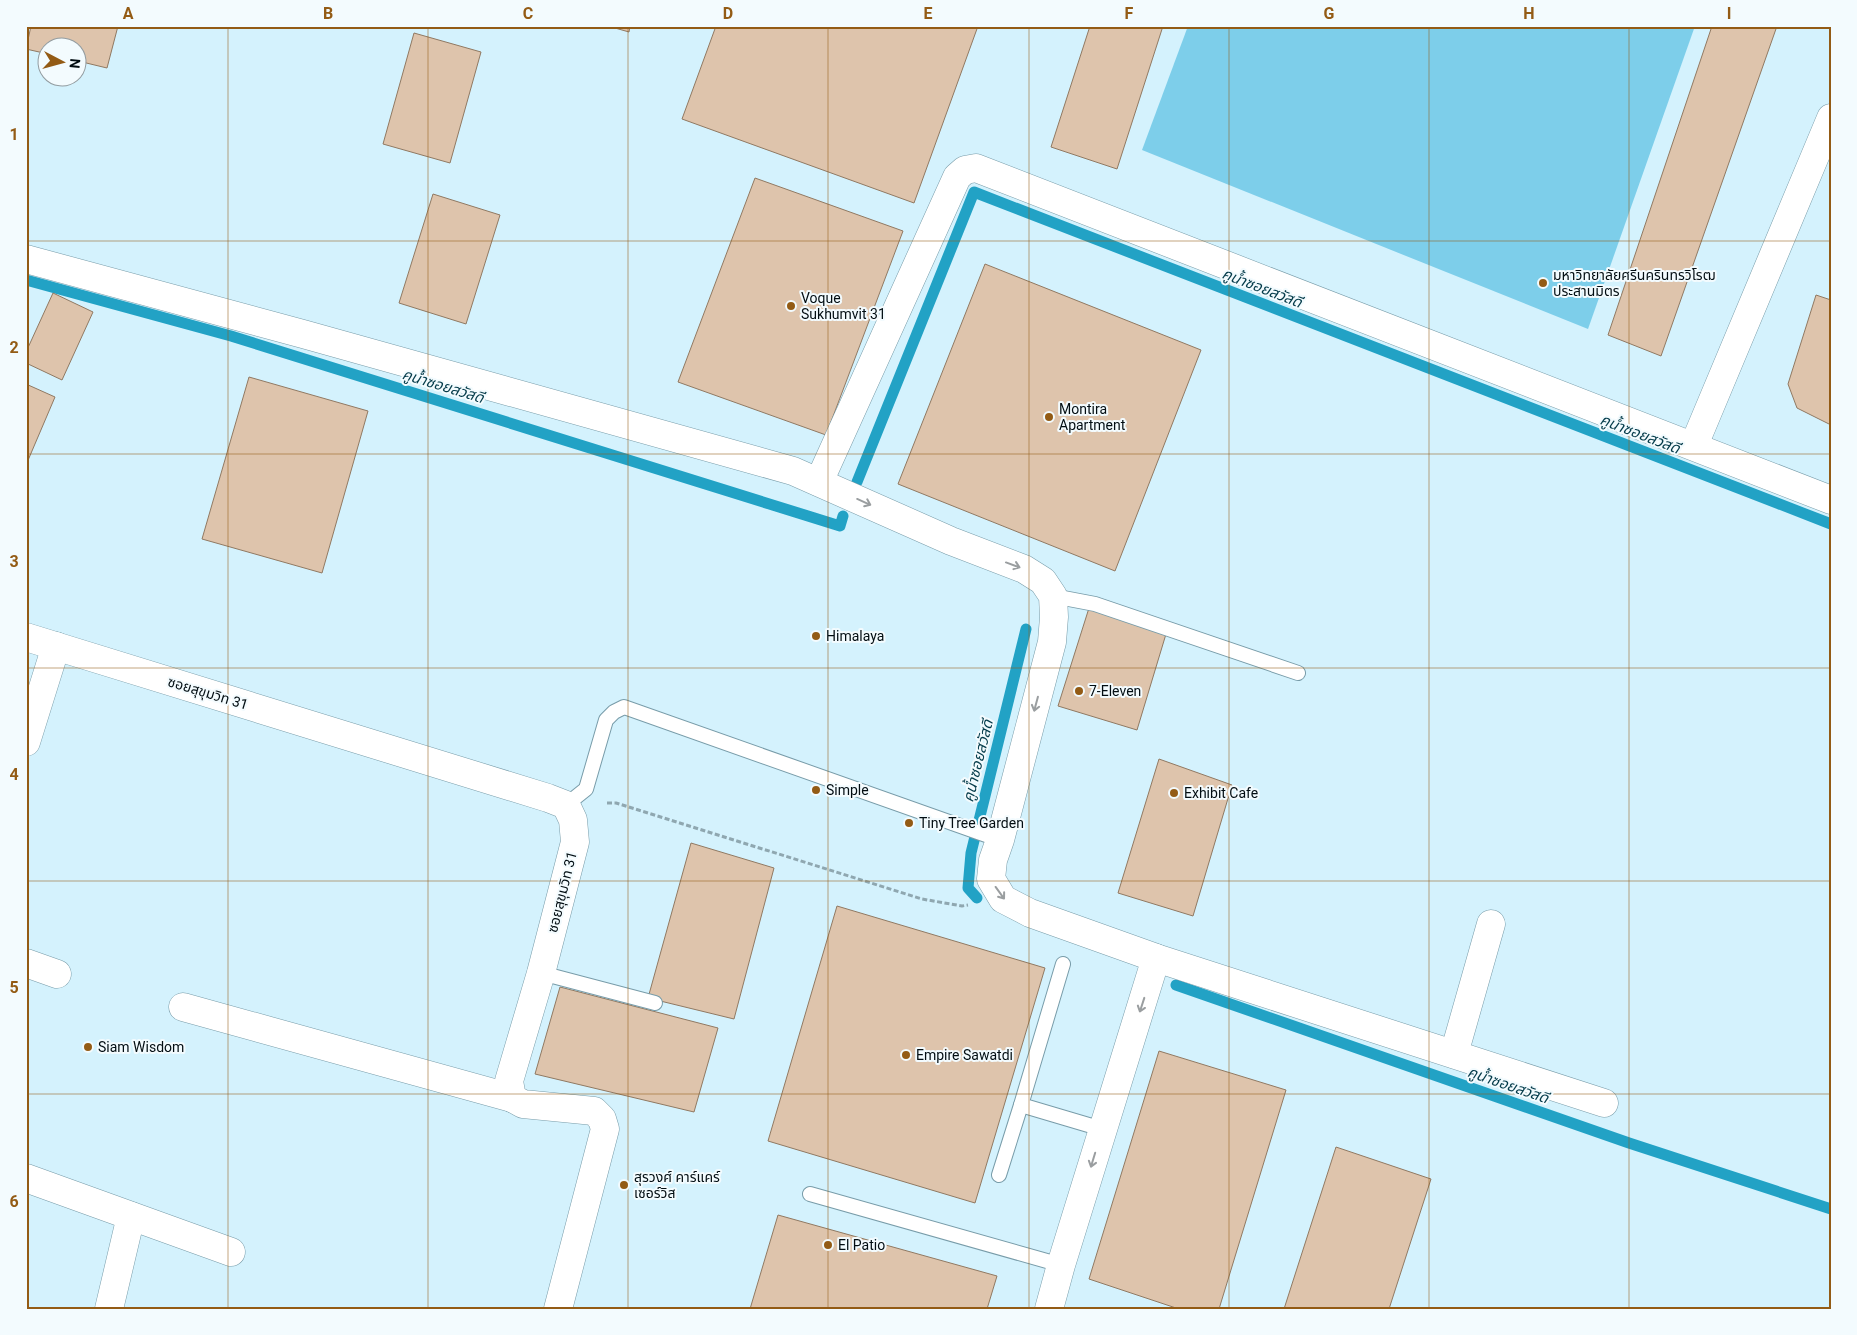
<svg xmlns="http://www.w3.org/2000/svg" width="1857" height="1335" font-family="Roboto,'Noto Sans Thai',sans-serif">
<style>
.green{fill:#7dceea}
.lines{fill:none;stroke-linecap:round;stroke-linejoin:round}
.stream{stroke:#22a2c5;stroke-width:11}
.building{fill:#dec4ac;stroke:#907962}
.service-casing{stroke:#789ca9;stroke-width:16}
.minor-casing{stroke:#789ca9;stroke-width:29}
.path{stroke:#8fa7b0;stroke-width:3;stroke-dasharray:5 2.5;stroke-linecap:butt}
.service{stroke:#fff;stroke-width:14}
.minor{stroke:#fff;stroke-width:28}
.oneway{stroke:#9a9ea0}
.grid{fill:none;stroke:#935b15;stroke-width:1;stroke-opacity:0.55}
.poi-dot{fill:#935b15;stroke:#f3fbfe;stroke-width:2}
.labels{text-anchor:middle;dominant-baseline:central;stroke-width:4;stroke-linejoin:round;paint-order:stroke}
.poi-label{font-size:14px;fill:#020d12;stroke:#f3fbfe;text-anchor:start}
.street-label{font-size:14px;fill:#020d12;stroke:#f3fbfe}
.water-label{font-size:15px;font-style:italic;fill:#043b4a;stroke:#f3fbfe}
.neatline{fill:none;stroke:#935b15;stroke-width:2}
.grid-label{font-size:16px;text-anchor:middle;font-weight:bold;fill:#935b15}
</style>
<rect width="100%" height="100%" fill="#d4f2fd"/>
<!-- green -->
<path class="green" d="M1188,26H1695L1588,329L1142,150Z"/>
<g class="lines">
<!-- stream -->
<g class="stream">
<path d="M26,280L231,336L840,526L843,516"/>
<path d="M857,482L974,192L1831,524"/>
<path d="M977,898L968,888L971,853L1026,629"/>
<path d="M1176,985L1629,1143L1831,1209"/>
</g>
</g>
<!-- building -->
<g class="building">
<path d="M31,26H118L107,68L78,61V48H48V54L26,49Z"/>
<path d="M608,26H630L629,32Z"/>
<path d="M716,26H978L914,203L682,119Z"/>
<path d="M1090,26H1163L1117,169L1051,147Z"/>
<path d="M1712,26H1777L1661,356L1608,335Z"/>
<path d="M414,33L481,52L450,163L383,144Z"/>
<path d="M755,178L903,231L826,435L678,382Z"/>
<path d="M433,194L500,215L466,324L399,303Z"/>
<path d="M985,264L1201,350L1115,571L898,484Z"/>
<path d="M53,293L93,312L62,380L26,363V352Z"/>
<path d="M1816,295L1831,300V425L1797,408L1788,384Z"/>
<path d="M249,377L368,411L322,573L202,539Z"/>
<path d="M26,384L55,397L26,465Z"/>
<path d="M1089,608L1166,634L1137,730L1058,706Z"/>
<path d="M1159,759L1232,785L1193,916L1118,893Z"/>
<path d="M691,843L774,868L734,1019L648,998Z"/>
<path d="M837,906L1045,968L975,1203L768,1141Z"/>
<path d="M560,987L718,1028L694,1112L535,1074Z"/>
<path d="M1159,1051L1286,1090L1219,1309H1179L1089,1279Z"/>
<path d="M1336,1147L1431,1179L1389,1309H1284Z"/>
<path d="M778,1215L997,1276L987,1309H750Z"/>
</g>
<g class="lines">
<defs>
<g id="service">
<path d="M1053,596L1095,604L1298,673"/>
<path d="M566,805L586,789L606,720L614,712L624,707L1000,840"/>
<path d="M1063,964L1021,1105L1102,1129"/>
<path d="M541,973L655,1003"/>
<path d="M999,1175L1021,1105"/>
<path d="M810,1194L1061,1265"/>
</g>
<g id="minor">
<path d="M26,259L303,334L793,471L951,541L1024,569L1043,581L1053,596L1054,617L1052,642L1000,840L993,860L991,879L1003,899L1030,913L1156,958L1604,1103"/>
<path d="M1694,445L1831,118"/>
<path d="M819,482L957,177L965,170L976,168L1831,500"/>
<path d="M26,637L548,798L566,805L573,820L575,842L541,973L509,1081L512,1098L523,1104L594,1111L602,1119L605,1129L558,1309"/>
<path d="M26,742L56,646"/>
<path d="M26,963L57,974"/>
<path d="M183,1007L512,1098"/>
<path d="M1454,1054L1491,924"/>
<path d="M26,1178L231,1252"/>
<path d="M109,1309L131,1216"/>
<path d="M1049,1309L1061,1265L1156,958"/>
</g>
</defs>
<!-- service casing -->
<use href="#service" class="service-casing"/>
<!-- minor casing -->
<use href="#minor" class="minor-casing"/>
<!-- path -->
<path class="path" d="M607,803H616L922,899L962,906L968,905"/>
<!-- service -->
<use href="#service" class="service"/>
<!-- minor -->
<use href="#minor" class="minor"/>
</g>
<!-- one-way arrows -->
<defs><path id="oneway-shaft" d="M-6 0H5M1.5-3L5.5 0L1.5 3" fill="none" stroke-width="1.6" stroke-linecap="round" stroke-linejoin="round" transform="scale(1.25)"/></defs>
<g class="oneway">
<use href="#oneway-shaft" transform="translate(864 502) rotate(24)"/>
<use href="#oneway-shaft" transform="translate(1013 565) rotate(20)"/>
<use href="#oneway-shaft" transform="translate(1036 704) rotate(105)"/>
<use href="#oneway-shaft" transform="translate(1000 893) rotate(54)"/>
<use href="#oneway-shaft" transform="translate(1142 1005) rotate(108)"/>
<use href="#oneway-shaft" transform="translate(1093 1160) rotate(107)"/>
</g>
<!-- grid -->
<path class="grid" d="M228,26V1309M428,26V1309M628,26V1309M828,26V1309M1029,26V1309M1229,26V1309M1429,26V1309M1629,26V1309M26,241H1831M26,454H1831M26,668H1831M26,881H1831M26,1094H1831"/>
<!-- markers -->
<g class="poi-dot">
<circle cx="1543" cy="283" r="5"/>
<circle cx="791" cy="306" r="5"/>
<circle cx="1049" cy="417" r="5"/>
<circle cx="816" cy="636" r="5"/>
<circle cx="1079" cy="691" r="5"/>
<circle cx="816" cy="790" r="5"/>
<circle cx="1174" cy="793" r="5"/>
<circle cx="909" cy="823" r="5"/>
<circle cx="88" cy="1047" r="5"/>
<circle cx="906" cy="1055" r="5"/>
<circle cx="624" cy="1185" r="5"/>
<circle cx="828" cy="1245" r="5"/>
</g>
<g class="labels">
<!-- poi labels -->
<g class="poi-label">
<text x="1553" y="275">มหาวิทยาลัยศรีนครินทรวิโรฒ<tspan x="1553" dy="16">ประสานมิตร</tspan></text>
<text x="801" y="298">Voque<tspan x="801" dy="16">Sukhumvit 31</tspan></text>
<text x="1059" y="409">Montira<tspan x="1059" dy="16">Apartment</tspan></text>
<text x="826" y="636">Himalaya</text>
<text x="1089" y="691">7-Eleven</text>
<text x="826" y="790">Simple</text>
<text x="1184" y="793">Exhibit Cafe</text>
<text x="919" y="823">Tiny Tree Garden</text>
<text x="98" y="1047">Siam Wisdom</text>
<text x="916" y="1055">Empire Sawatdi</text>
<text x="634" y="1177">สุรวงศ์ คาร์แคร์<tspan x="634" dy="16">เซอร์วิส</tspan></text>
<text x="838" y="1245">El Patio</text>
</g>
<!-- street labels -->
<g class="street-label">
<text transform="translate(208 693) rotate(17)">ซอยสุขุมวิท 31</text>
<text transform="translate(562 892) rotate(-76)">ซอยสุขุมวิท 31</text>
</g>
<!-- water labels -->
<g class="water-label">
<text transform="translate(1262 288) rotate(21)">คูน้ำซอยสวัสดี</text>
<text transform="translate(443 386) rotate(17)">คูน้ำซอยสวัสดี</text>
<text transform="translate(1640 434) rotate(21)">คูน้ำซอยสวัสดี</text>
<text transform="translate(978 761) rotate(-76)">คูน้ำซอยสวัสดี</text>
<text transform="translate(1508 1085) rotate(19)">คูน้ำซอยสวัสดี</text>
</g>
</g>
<!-- border -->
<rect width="1857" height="1335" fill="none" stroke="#f3fbfe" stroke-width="55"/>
<!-- north arrow -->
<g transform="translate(62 62) rotate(96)"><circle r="24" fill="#f3fbfe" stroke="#939ca0"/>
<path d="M0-4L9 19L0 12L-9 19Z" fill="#935b15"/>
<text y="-8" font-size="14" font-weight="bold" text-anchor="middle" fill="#020d12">N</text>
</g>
<rect x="28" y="28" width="1802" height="1280" class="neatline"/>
<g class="grid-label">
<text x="128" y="19">A</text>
<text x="328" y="19">B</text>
<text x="528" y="19">C</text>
<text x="728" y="19">D</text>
<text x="928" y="19">E</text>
<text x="1129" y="19">F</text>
<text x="1329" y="19">G</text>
<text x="1529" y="19">H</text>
<text x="1729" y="19">I</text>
<text x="14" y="140">1</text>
<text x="14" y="353">2</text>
<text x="14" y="567">3</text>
<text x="14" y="780">4</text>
<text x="14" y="993">5</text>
<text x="14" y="1207">6</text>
</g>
</svg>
